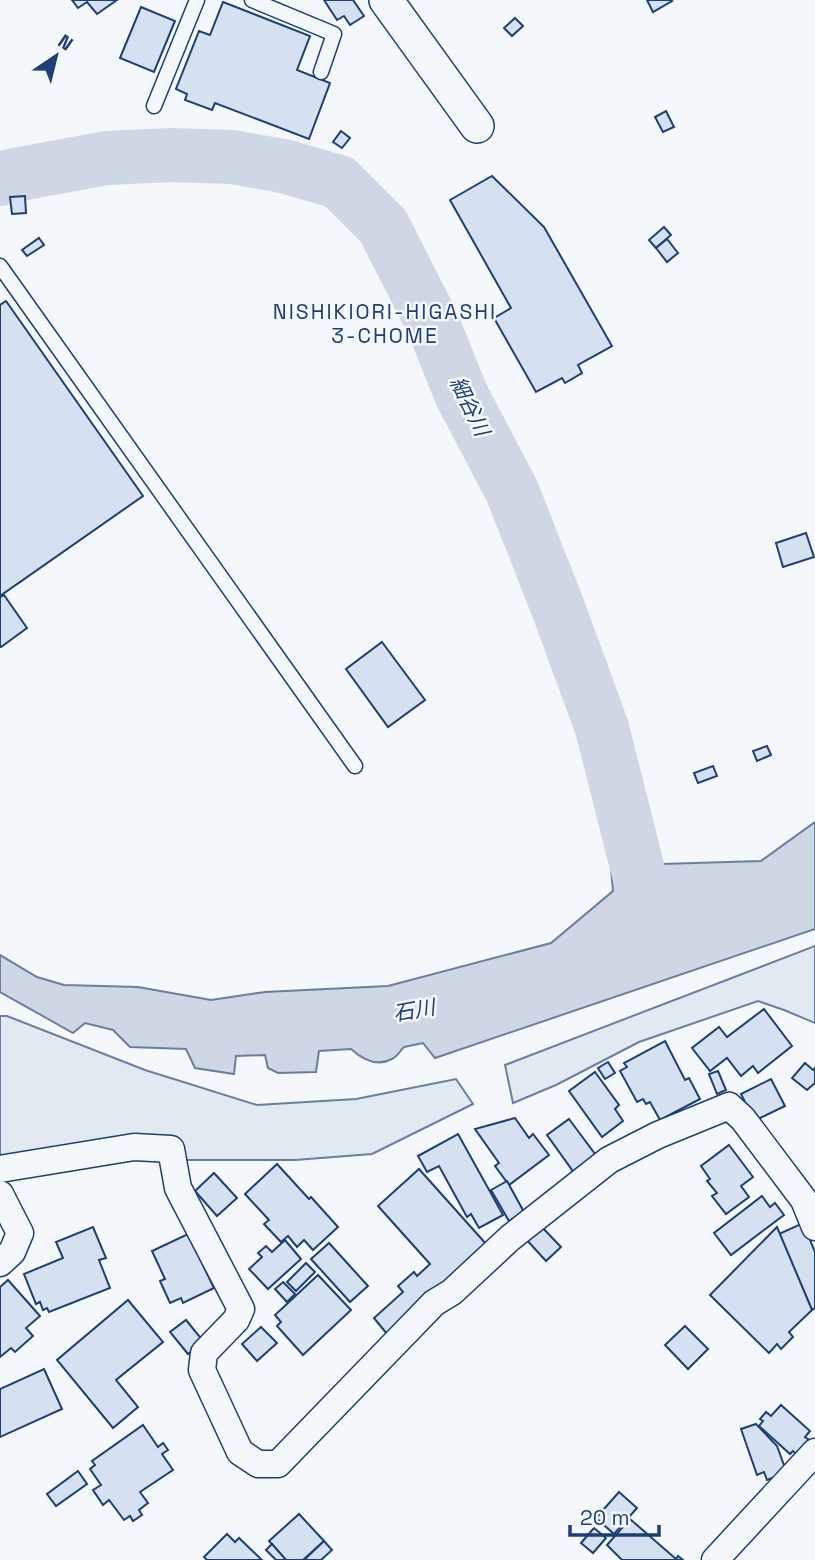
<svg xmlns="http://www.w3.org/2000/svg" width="815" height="1560" font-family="'Space Grotesk','Noto Sans JP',sans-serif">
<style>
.green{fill:#e3e9f0;stroke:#687fa3;stroke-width:2}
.water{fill:#cfd7e4;stroke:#687fa3;stroke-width:2}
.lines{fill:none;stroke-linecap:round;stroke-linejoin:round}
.river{stroke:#cfd7e4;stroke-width:54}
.building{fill:#d5e0f0;stroke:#1d3f73;stroke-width:2}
.service-casing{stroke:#1d3f73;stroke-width:17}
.minor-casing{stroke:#1d3f73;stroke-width:29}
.tertiary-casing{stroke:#1d3f73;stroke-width:36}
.service{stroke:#f4f7fb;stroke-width:14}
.minor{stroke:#f4f7fb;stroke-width:26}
.tertiary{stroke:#f4f7fb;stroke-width:33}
.labels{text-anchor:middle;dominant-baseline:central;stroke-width:5;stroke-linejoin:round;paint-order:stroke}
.neighbourhood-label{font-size:21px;letter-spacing:2px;fill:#1d3f73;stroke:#f4f7fb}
.water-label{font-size:21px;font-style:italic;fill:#1d3f73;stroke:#f4f7fb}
</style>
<rect width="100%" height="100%" fill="#f4f7fb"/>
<!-- green -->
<g class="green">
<path d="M815,946V1023L784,1010L758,1001L639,1042L556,1085L513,1103L505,1065Z"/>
<path d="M0,1016H7L145,1070L257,1105L356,1099L456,1079L473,1104L372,1154L295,1160H189L0,1155Z"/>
</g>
<!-- water -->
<path class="water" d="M632,815L662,864L761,861L815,822V929L435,1058L423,1043L404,1047C400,1051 397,1057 392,1059C377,1067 362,1059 351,1049L319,1051L316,1072L278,1073L268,1068L265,1055L236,1056L234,1074L195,1068L186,1049L130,1047L113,1030L85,1023L73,1033L0,992V955L37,977L64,985L138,987L211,1000L265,992L388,986L551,943L613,891L607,826Z"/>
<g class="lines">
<!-- river -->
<path class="river" d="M0,179L15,175L106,158L171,155L232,157L283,166L339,182L383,226L433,324L461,394L512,491L558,608L602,728L643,890"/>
</g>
<!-- building -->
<g class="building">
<path d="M72,0H117L97,14L87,2L78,8Z"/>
<path d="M324,0H353L364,16L350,25L344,16L337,20Z"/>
<path d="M647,0H671L672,1L653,12Z"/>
<path d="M223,2L310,36L297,70L330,83L309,139L215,103L212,110L185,100L187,94L176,89L199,31L210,35Z"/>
<path d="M141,7L175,21L154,72L120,58Z"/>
<path d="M515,18L523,26L512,36L504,28Z"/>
<path d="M666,111L674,127L663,132L655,117Z"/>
<path d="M341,131L350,138L342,148L333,142Z"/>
<path d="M492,176L544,227L612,346L578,365L582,373L565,383L562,378L536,392L494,318L511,308L450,200Z"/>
<path d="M25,196L26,213L12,214L10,197Z"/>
<path d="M664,227L671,235L656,248L649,240Z"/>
<path d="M39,238L44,245L27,256L22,250Z"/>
<path d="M667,239L678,253L667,262L656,248Z"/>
<path d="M6,301L143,496L0,596V305Z"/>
<path d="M806,533L814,557L783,567L776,543Z"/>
<path d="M4,595L27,628L1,647H0V597Z"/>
<path d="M382,642L425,700L388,727L346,669Z"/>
<path d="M767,746L771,755L757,761L753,751Z"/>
<path d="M713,766L717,776L698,783L694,773Z"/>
<path d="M764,1009L792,1046L758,1073L753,1066L741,1076L727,1058L710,1071L692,1048L719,1027L727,1037Z"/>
<path d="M665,1041L685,1080L689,1078L700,1099L660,1120L650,1102L646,1104L643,1099L637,1102L620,1071L627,1067L624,1063Z"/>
<path d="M608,1062L615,1073L605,1079L598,1068Z"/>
<path d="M805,1063L813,1070L815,1068V1083L807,1090L792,1078Z"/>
<path d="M718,1071L726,1090L717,1094L709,1074Z"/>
<path d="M595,1072L619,1105L615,1109L623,1121L602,1137L569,1091Z"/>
<path d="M771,1079L785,1106L754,1121L741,1094Z"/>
<path d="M515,1118L529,1138L533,1134L549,1155L509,1185L495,1166L499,1163L475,1129Z"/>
<path d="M569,1119L598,1158L575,1174L547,1135Z"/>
<path d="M458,1134L503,1215L479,1228L471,1214L467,1217L439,1166L427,1172L418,1156Z"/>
<path d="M729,1145L753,1177L741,1186L749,1197L726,1214L712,1196L717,1193L707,1181L710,1179L701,1166Z"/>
<path d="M277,1164L309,1199L311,1197L338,1227L313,1250L304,1240L297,1247L288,1236L281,1242L264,1224L269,1220L245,1194Z"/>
<path d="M419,1169L487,1245L387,1334L374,1318L403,1292L398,1286L414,1272L417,1276L430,1264L378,1206Z"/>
<path d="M214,1173L237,1198L217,1216L195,1191Z"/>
<path d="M507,1181L524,1212L509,1221L491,1190Z"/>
<path d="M762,1196L770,1207L775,1203L784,1215L731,1255L714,1233Z"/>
<path d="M538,1223L561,1247L546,1261L524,1237Z"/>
<path d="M803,1223L815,1252V1308L812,1310L779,1234Z"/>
<path d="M93,1227L106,1258L99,1260L110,1288L49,1312L47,1308L43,1310L40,1302L36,1304L24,1274L63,1258L56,1242Z"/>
<path d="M777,1227L812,1310L789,1332L793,1337L781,1349L777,1344L769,1353L710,1295Z"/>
<path d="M188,1234L214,1288L183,1303L181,1298L170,1303L160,1281L165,1279L152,1251Z"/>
<path d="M285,1240L301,1259L268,1289L249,1269L262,1257L258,1253L266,1246L272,1252Z"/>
<path d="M329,1243L368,1286L350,1302L311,1259Z"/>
<path d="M306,1263L315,1272L296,1291L287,1282Z"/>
<path d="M318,1275L351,1310L303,1355L277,1326L281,1322L275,1315Z"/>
<path d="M8,1280L40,1316L26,1328L33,1336L15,1352L11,1348L0,1357V1287Z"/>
<path d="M283,1282L295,1294L287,1302L275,1289Z"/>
<path d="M128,1300L163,1342L116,1380L138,1407L113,1428L57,1360Z"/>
<path d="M186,1320L204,1342L188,1354L170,1332Z"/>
<path d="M685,1326L708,1349L688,1369L665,1345Z"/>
<path d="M261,1327L277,1343L257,1361L242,1344Z"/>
<path d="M44,1369L62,1409L0,1437V1389Z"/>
<path d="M781,1405L810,1431L805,1437L809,1440L797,1455L793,1451L790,1454L759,1426L763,1421L760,1419L766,1412L771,1416Z"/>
<path d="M756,1424L777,1446L785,1468L783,1474L767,1480L764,1472L757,1475L741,1429Z"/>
<path d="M143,1425L158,1447L163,1443L168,1450L162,1454L173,1470L140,1492L148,1503L139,1510L142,1515L133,1521L130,1516L124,1520L109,1500L103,1505L93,1490L101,1485L90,1469L95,1465L92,1461Z"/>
<path d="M78,1471L87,1484L56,1506L47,1494Z"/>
<path d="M619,1492L637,1508L614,1534L596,1518Z"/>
<path d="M299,1514L324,1541L303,1560H286L269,1541Z"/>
<path d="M630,1519L676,1559L678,1556L683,1560H622L607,1545Z"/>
<path d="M594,1528L606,1538L593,1553L581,1543Z"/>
<path d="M227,1534L235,1542L239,1538L262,1560H207L204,1557Z"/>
<path d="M324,1541L332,1550L321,1560H304Z"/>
<path d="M272,1544L286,1560H276L266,1550Z"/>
</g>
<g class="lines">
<defs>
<g id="service">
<path d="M252,0L334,34L321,72"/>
<path d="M154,106L197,0"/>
<path d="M0,266L355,766"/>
</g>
<g id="minor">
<path d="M0,1169L134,1147L171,1149L178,1188L241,1309L236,1320L204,1353L202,1370L240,1452L258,1464H278L434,1303L452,1292L510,1238L609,1160L658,1135L729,1106L743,1119L804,1200L815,1227"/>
<path d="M0,1194L20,1233L12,1252L0,1263"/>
<path d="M715,1560L815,1452"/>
</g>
<path id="tertiary" d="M386,0L477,126"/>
</defs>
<!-- service casing -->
<use href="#service" class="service-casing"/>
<!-- minor casing -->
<use href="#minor" class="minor-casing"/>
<!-- tertiary casing -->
<use href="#tertiary" class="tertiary-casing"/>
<!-- service -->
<use href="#service" class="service"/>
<!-- minor -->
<use href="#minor" class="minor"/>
<!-- tertiary -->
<use href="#tertiary" class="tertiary"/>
</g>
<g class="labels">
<!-- neighbourhood labels -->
<g class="neighbourhood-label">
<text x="385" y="311">NISHIKIORI-HIGASHI<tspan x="385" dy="24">3-CHOME</tspan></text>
</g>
<!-- water labels -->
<g class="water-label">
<text transform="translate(470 406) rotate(64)">細谷川</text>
<text transform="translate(414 1010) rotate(-10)">石川</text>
</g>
</g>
<!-- north arrow -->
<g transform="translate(56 56) rotate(35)" stroke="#f4f7fb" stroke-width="5" paint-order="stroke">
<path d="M0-5L12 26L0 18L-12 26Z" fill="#1d3f73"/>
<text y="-10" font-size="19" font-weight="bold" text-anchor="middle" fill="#1d3f73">N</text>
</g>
<!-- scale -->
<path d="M570 1525v10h89v-10" fill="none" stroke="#1d3f73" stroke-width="3.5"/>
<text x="580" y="1525" font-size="21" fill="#1d3f73" stroke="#f4f7fb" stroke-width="5" paint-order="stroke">20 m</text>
</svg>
